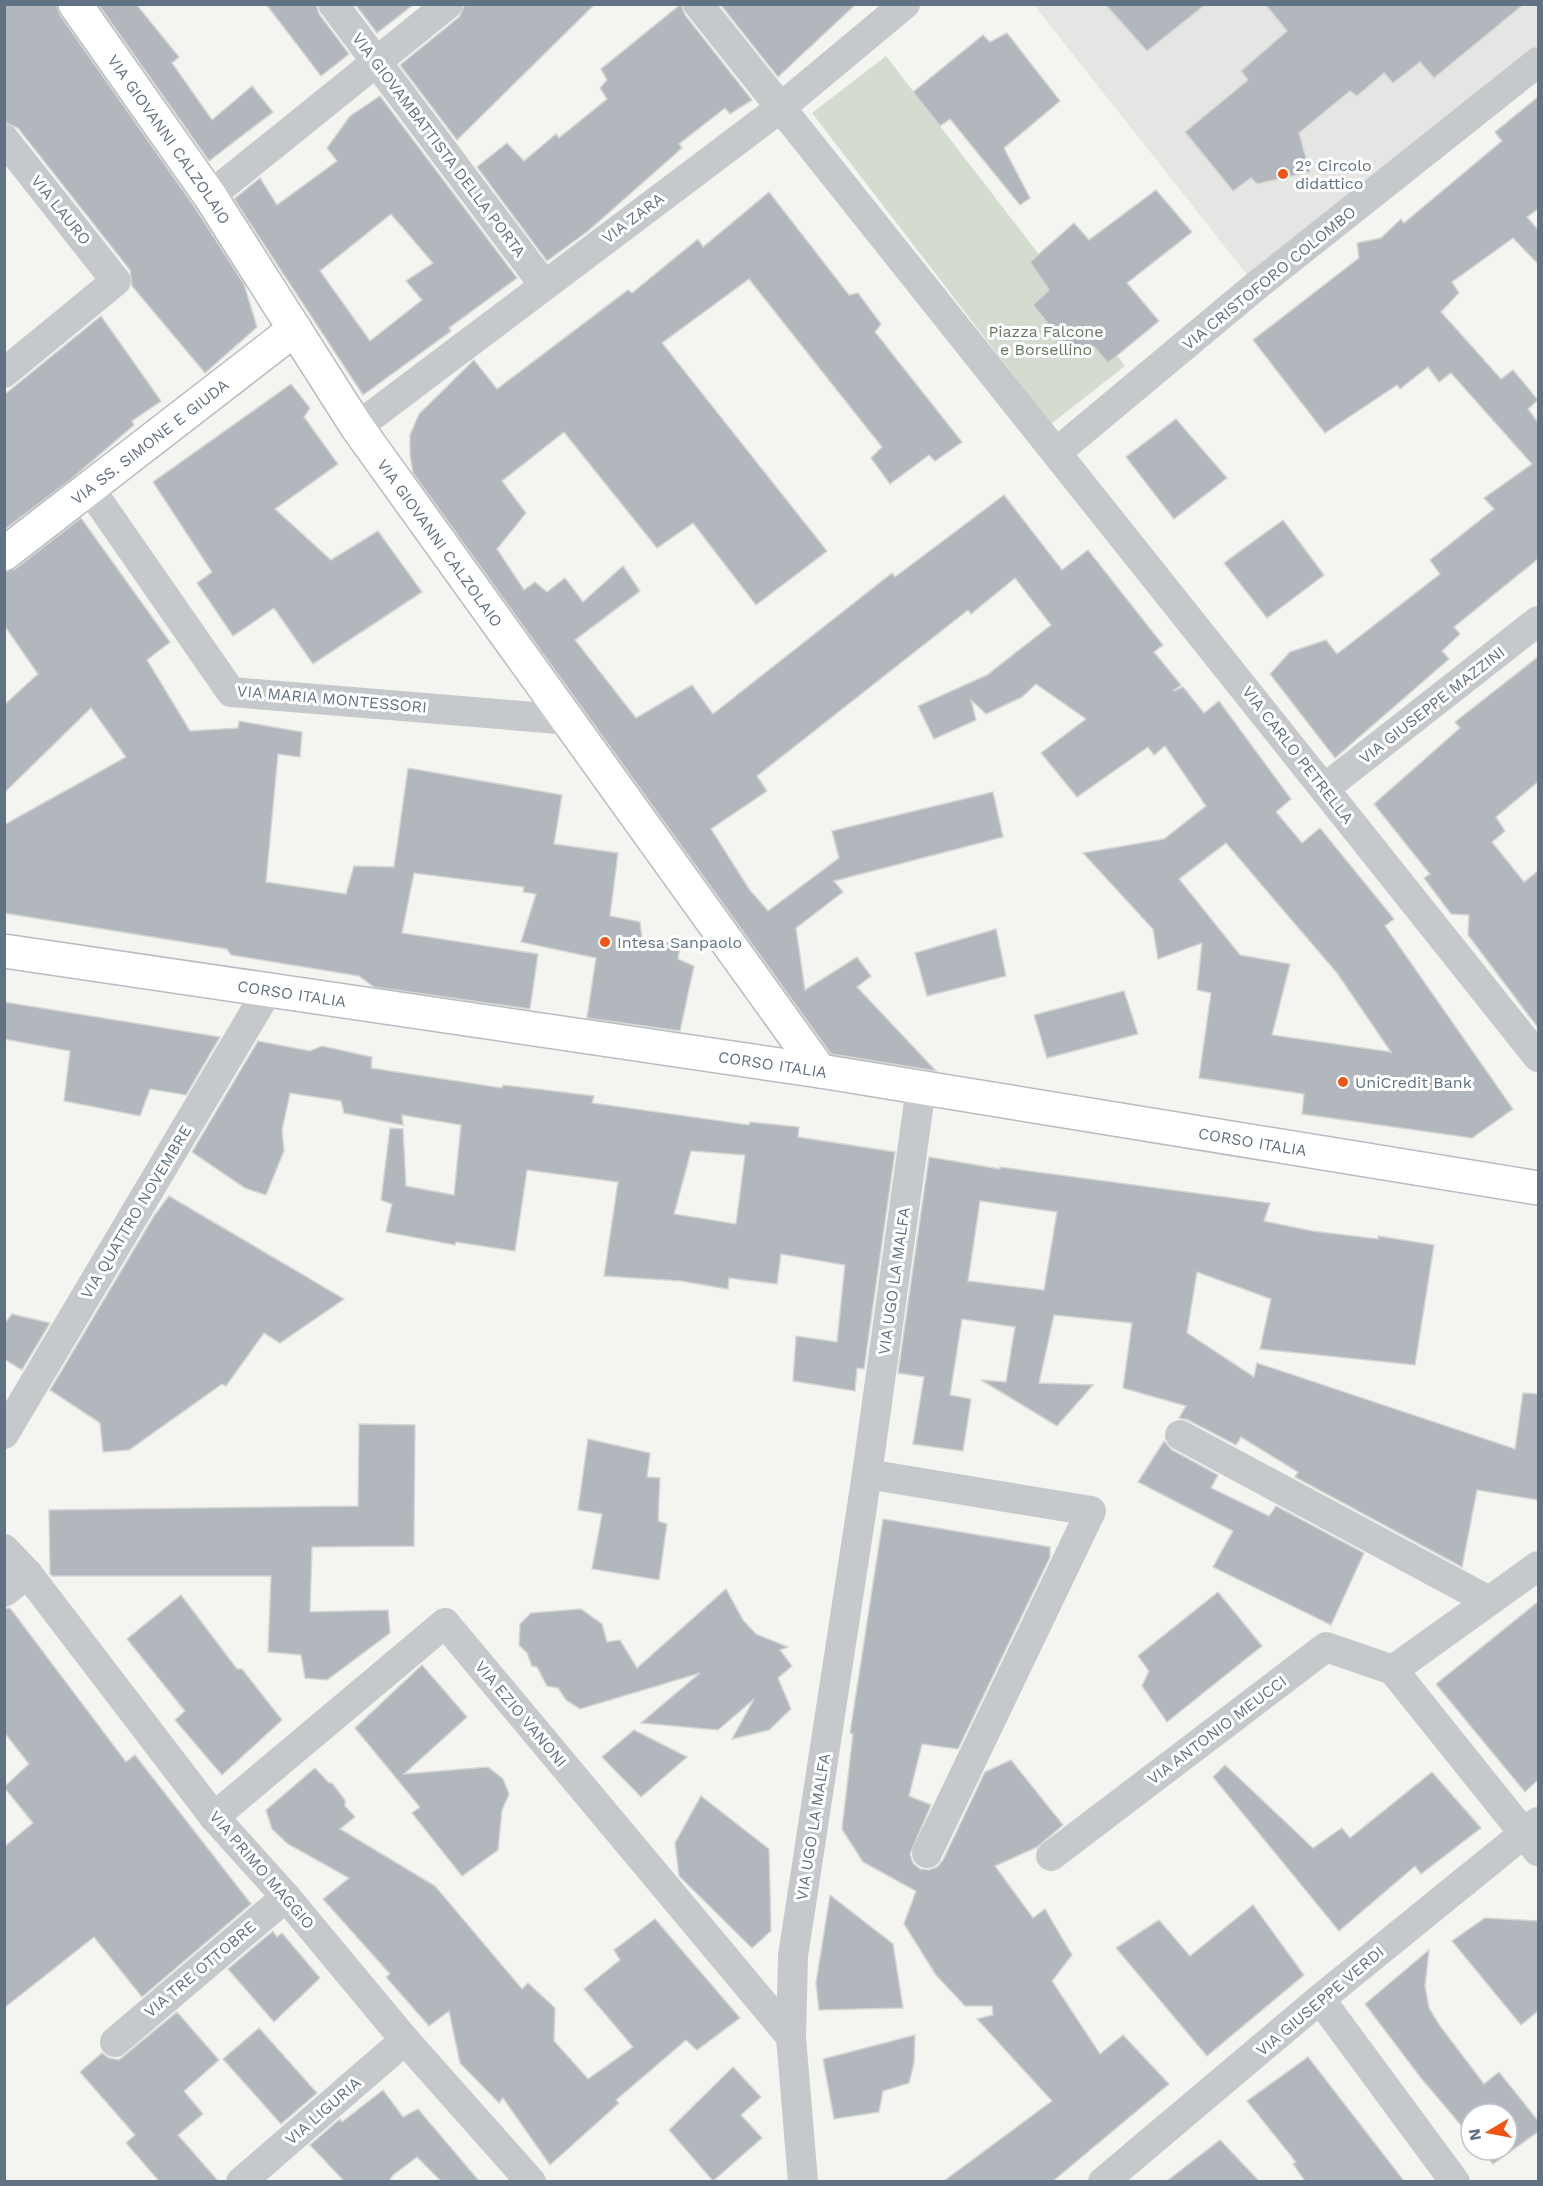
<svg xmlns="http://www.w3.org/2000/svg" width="1543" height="2186" font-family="'Work Sans',sans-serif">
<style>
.built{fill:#e5e6e3}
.green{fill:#d4dcd0}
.building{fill:#b1b7bd;stroke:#d5d6d3;stroke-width:1.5;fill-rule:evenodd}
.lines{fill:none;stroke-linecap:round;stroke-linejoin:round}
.secondary-casing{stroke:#b8bcc1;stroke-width:36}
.street{stroke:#c6c9cc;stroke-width:30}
.secondary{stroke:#fff;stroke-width:33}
.poi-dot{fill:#f15413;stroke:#fff;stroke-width:2}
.labels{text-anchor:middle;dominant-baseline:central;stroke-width:6;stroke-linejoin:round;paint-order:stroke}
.street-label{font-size:16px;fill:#617284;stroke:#fff}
.poi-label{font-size:16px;fill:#617284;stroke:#fff;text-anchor:start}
.park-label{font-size:16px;fill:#647a60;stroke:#fff}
</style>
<rect width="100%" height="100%" fill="#f4f5f0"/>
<!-- built -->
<path class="built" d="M1034,5H1538V62L1256,286Z"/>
<!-- green -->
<path class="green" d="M886,56L1125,366L1051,424L812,113Z"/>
<!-- building -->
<g class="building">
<path d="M4,4H56L60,15L194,206L244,284L257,327L205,373L132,286L130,270L18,128L4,122Z"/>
<path d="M98,4H136L179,57L172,63L212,120L252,86L273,112L209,161Z"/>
<path d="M266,4H316L319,14L349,54L321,76Z"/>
<path d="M355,4H414L377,33Z"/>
<path d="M465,4H595L457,140L400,65L459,17Z"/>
<path d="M681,4L685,15L752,100L730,114L725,108L679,144L682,148L588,231L547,261L477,167L507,143L524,161L556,134L559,138L607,99L600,88L607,80L601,69Z"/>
<path d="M720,4H856L778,77Z"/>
<path d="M1105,4H1206L1147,51Z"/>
<path d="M1265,4H1524L1434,78L1420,62L1393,83L1384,73L1357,96L1350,91L1299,133L1310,172L1257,184L1251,178L1233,191L1185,132L1248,80L1241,71L1287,31Z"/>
<path d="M1007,33L1060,101L1004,148L1030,198L1020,205L950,119L940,126L913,92L983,35L990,42Z"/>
<path d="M380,96L517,278L449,328L451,331L363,395L234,199L260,178L277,205L337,161L327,148L350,116ZM391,214L433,263L406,281L422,300L370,341L320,271Z"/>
<path d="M1539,96V208L1527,217L1539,231V265L1513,238L1452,282L1459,293L1441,312L1501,379L1513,370L1538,400L1528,409L1539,424V558L1454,627L1460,634L1442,651L1449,659L1335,758L1270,674L1290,652L1326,640L1337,654L1440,574L1430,560L1494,509L1484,498L1532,464L1451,373L1439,382L1428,367L1400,389L1397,385L1325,433L1253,340L1359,258L1357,243L1381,238L1401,219L1404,223L1502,141L1495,132Z"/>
<path d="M1156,190L1192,232L1127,283L1159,321L1108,363L1094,347L1076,358L1033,305L1049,290L1030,262L1074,223L1089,240Z"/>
<path d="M769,192L849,295L858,293L881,324L875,332L962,442L935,461L929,455L890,484L871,458L882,447L749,279L662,343L827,551L756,605L693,523L657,548L564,432L502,481L526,513L497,549L524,590L535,582L547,592L565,578L583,602L623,566L640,591L575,640L636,718L692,685L713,714L892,573L895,577L1004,495L1062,570L1088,550L1163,645L1154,652L1181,685L1173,691L1183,687L1204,713L1219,701L1291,799L1276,812L1302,843L1320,828L1394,919L1385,926L1513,1109L1472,1138L1302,1114L1304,1094L1199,1078L1211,993L1197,990L1202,943L1158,959L1153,929L1083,853L1164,839L1206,806L1165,746L1154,755L1148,747L1077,797L1041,753L1086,719L1036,684L1022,697L986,714L971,700L976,720L934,739L918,706L987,675L1051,625L1015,578L971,614L968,610L757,776L767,791L711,829L749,889L768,911L839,858L832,831L993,792L1003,837L834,881L843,892L796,928L805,990L857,957L871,976L857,987L936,1071L831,1054L413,473L410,455V435L419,414L474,360L497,389L628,290L632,293L698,239L703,247ZM1226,843L1337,973L1391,1052L1272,1035L1290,964L1240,955L1179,879Z"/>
<path d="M101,316L161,401L132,421L134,425L70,480L4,530V395Z"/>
<path d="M291,384L310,408L304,417L338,464L275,509L331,560L378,531L422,592L313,664L274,608L233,636L197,583L212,572L153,482Z"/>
<path d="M1176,419L1227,478L1174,519L1126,457Z"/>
<path d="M81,518L170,642L147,660L190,731L238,728L239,721L302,732L300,757L278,754L266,882L346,894L354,866L394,867L408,768L562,795L554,844L618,853L610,916L640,922L642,938L680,945L678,959L694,966L680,1031L587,1018L596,958L521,942L536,894L523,892L524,887L414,873L402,933L538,954L530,1009L374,987L359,976L231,955L227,949L4,913V825L126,757L91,708L4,793V705L38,674L4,625V572L15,569Z"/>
<path d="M1283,520L1324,575L1267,618L1224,563Z"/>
<path d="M1539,656V781L1496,817L1505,831L1492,842L1524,882L1539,870V1029L1468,935L1469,915L1451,914L1424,878L1430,874L1374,804L1460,728L1455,722Z"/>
<path d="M996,929L1006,976L927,996L915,953Z"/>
<path d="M1124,991L1138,1034L1047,1058L1034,1015Z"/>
<path d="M4,1002L220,1037L186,1095L150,1089L140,1116L64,1101L70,1051L4,1039Z"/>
<path d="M258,1041L310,1051L322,1046L372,1057L371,1068L502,1088L503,1085L594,1096L592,1103L749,1125L750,1122L799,1127L798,1137L895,1152L864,1369L857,1368L855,1391L793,1381L796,1336L837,1342L845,1265L781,1254L777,1284L729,1278L728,1289L681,1281L604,1276L618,1182L527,1170L515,1251L456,1242L455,1245L386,1232L392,1204L381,1200L390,1128L403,1129L406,1186L454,1195L461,1125L402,1115L403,1125L344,1113L341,1101L290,1093L282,1130L284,1151L266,1195L245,1188L192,1152ZM691,1151L745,1155L736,1224L674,1214Z"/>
<path d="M929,1157L1000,1169V1167L1270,1203L1264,1221L1312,1231L1378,1239V1236L1434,1245L1415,1365L1260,1349L1271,1299L1197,1272L1187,1333L1254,1377L1257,1363L1515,1449L1523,1393L1539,1394V1500L1477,1490L1462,1567L1295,1477L1298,1472L1241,1437L1236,1445L1188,1420L1179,1418L1186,1406L1123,1388L1132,1323L1054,1315L1039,1383L1093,1385L1057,1426L981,1380L1006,1382L1015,1327L962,1319L950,1395L971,1399L963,1451L913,1444L924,1377L898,1373ZM980,1201L1057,1212L1044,1290L968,1281Z"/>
<path d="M169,1196L344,1299L280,1343L264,1333L226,1386L222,1384L129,1450L103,1452L100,1423L50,1390L154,1216Z"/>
<path d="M12,1314L50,1323L22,1370L4,1359V1324Z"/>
<path d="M359,1424L415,1425L414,1546L312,1547L310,1612L388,1610L390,1633L327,1680L305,1678L301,1655L268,1652L271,1576H52L50,1574L49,1510L358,1506Z"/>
<path d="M588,1439L650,1453L647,1477L660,1478L658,1521L667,1524L659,1580L592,1569L602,1514L578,1510Z"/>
<path d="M1164,1441L1172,1450L1218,1475L1211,1488L1269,1516L1276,1506L1364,1553L1331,1625L1213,1567L1233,1531L1138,1482Z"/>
<path d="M883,1519L1050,1547V1557L958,1749L922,1744L909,1796L931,1805L910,1854L913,1863L920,1869L929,1870L937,1867L943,1860L985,1772L1011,1760L1063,1825L1037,1847L995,1866L1033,1918L1045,1909L1072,1955L1052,1981L1100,2054L1123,2035L1169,2084L1053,2181H944L1052,2101L977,2019L993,2015L992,2006H965L936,1975L904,1924L916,1891L863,1862L842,1829L853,1734L850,1733Z"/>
<path d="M726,1589L743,1620L756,1634L788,1647L780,1650L792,1666L778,1678L791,1709L769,1730L732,1739L754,1699L718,1730L641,1723L700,1673L580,1709L566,1700L558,1688L547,1686L537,1667L532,1666L527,1653L519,1645L520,1624L531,1613L581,1609L602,1624L607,1642L620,1640L637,1668Z"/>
<path d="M1218,1592L1262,1646L1167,1722L1142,1686L1149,1671L1138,1656Z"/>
<path d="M181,1595L237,1669H242L282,1720L222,1775L175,1720L185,1711L127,1639Z"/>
<path d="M1539,1601V1779L1525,1792L1436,1684Z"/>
<path d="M10,1608L126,1762L135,1755L251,1904L142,1997L94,1937L4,2008V1847L33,1823L4,1787L29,1764L4,1732V1609Z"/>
<path d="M422,1665L467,1717L404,1774L488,1767L503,1779L509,1794L502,1810L498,1850L462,1876L412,1813L420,1807L355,1728Z"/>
<path d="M634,1730L687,1757L641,1797L602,1757Z"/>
<path d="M1225,1765L1313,1848L1342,1828L1350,1838L1432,1772L1481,1828L1421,1874L1415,1866L1339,1931L1213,1777Z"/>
<path d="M315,1768L329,1783H332L345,1800V1806L355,1817L340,1829L435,1886L522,1989L528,1983L555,2008L554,2041L588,2079L633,2047L584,1989L620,1960L614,1950L655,1919L740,2018L697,2050L686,2040L616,2100L619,2103L550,2165L503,2098L499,2103L460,2063L449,2011L429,2026L386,1977L390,1974L323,1899L349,1878L288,1844L272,1829L266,1810Z"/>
<path d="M701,1796L769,1849L771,1931L752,1948L679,1876L675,1843Z"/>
<path d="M830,1895L893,1944L903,2008L819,2010L816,1983Z"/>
<path d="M1253,1905L1304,1975L1207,2056L1116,1948L1159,1920L1190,1956Z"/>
<path d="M1485,1918L1539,1921V2010L1521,2025L1452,1941Z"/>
<path d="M273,1931L277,1937L282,1933L320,1978L274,2022L228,1969Z"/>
<path d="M1429,1950L1425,1986L1429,2008L1440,2026L1484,2084L1499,2072L1539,2122V2131L1493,2164L1481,2150H1507V2114H1471V2137L1421,2078L1365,2004Z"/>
<path d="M177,2012L219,2060L184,2091L203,2114L178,2135L218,2181H159L126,2143L135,2135L80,2072L102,2053L109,2058L119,2060Z"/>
<path d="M259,2028L317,2093L281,2124L223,2059Z"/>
<path d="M915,2035L914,2063L909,2083L883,2091L879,2112L834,2119L823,2059Z"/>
<path d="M1308,2057L1404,2181H1305L1293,2164L1296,2162L1247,2101Z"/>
<path d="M733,2067L761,2097L741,2115L762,2138L713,2181L669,2130Z"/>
<path d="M383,2090L403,2117L418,2109L479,2181H441L417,2157L393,2175L389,2181H344L310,2145L340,2119L342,2122Z"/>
<path d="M1220,2140L1259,2181H1167Z"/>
</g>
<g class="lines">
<defs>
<g id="secondary">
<path id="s1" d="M75,4L210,196L357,427L820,1071"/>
<path id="s2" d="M4,554L295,329"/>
<path id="s3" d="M4,951L820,1071L1538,1188"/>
</g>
</defs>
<!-- secondary casing -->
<use href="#secondary" class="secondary-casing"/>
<!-- street -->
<g class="street">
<path d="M333,4L544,285"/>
<path d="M698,4L1538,1057"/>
<path d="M4,139L116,281L4,373"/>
<path d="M210,196L448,4"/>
<path d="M357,427L779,109L905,4"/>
<path d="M1057,452L1256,286L1538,62"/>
<path d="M90,489L231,692L570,720"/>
<path d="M1325,788L1538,621"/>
<path d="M4,1434L268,990"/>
<path d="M1180,1435L1489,1601"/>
<path d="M867,1474L1091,1511L927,1853"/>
<path d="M4,1549L28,1574L214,1817L286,1897L405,2040L531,2182"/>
<path d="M4,1592L28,1574"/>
<path d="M1393,1670L1538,1566"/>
<path d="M214,1817L445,1623L791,2037"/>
<path d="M1051,1856L1326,1647L1393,1670L1538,1851"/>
<path d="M1320,1999L1455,2182"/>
<path d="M115,2042L286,1897"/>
<path d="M241,2182L405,2040"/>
<path d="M803,2182L791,2037L793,1956L867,1474L921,1088"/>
<path d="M1103,2182L1320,1999L1538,1822"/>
</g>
<!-- secondary -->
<use href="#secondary" class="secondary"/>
</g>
<!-- markers -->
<g class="poi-dot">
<circle cx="1283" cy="174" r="6"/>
<circle cx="605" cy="942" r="6"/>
<circle cx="1343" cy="1082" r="6"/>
</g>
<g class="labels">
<!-- street labels -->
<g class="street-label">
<text stroke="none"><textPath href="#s1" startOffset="165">VIA GIOVANNI CALZOLAIO</textPath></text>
<text transform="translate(439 145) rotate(53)">VIA GIOVAMBATTISTA DELLA PORTA</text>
<text transform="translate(61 210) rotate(51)">VIA LAURO</text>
<text transform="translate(633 218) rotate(-37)">VIA ZARA</text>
<text transform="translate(1269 278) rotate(-39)">VIA CRISTOFORO COLOMBO</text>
<text stroke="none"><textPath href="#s2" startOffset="184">VIA SS. SIMONE E GIUDA</textPath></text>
<text stroke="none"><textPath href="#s1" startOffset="651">VIA GIOVANNI CALZOLAIO</textPath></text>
<text transform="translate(332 699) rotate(5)">VIA MARIA MONTESSORI</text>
<text transform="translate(1432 705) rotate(-38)">VIA GIUSEPPE MAZZINI</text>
<text transform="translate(1298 755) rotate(52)">VIA CARLO PETRELLA</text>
<text stroke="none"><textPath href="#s3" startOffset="291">CORSO ITALIA</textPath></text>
<text stroke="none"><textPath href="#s3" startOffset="777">CORSO ITALIA</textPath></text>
<text stroke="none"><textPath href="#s3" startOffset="1263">CORSO ITALIA</textPath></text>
<text transform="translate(136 1212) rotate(-59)">VIA QUATTRO NOVEMBRE</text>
<text transform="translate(894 1281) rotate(-82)">VIA UGO LA MALFA</text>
<text transform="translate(521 1714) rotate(50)">VIA EZIO VANONI</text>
<text transform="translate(1217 1730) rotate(-37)">VIA ANTONIO MEUCCI</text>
<text transform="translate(813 1827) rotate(-81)">VIA UGO LA MALFA</text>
<text transform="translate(262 1870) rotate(49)">VIA PRIMO MAGGIO</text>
<text transform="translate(200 1969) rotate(-40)">VIA TRE OTTOBRE</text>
<text transform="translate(1320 2001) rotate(-40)">VIA GIUSEPPE VERDI</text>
<text transform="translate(323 2111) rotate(-41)">VIA LIGURIA</text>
</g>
<!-- poi labels -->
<g class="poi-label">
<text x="1295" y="165">2° Circolo<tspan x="1295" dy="18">didattico</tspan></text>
<text x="617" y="942">Intesa Sanpaolo</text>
<text x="1355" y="1082">UniCredit Bank</text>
</g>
<!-- park labels -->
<g class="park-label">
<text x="1046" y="331">Piazza Falcone<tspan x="1046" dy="18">e Borsellino</tspan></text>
</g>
</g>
<!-- border -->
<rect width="1543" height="2186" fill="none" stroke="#617284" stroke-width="12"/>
<!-- north arrow -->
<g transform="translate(1489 2132) rotate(260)"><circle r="28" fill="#ffffff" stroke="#c0c7ce" stroke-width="1.5"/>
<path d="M0-4.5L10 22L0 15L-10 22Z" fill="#f15413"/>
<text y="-9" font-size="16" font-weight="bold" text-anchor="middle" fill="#617284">N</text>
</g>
</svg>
